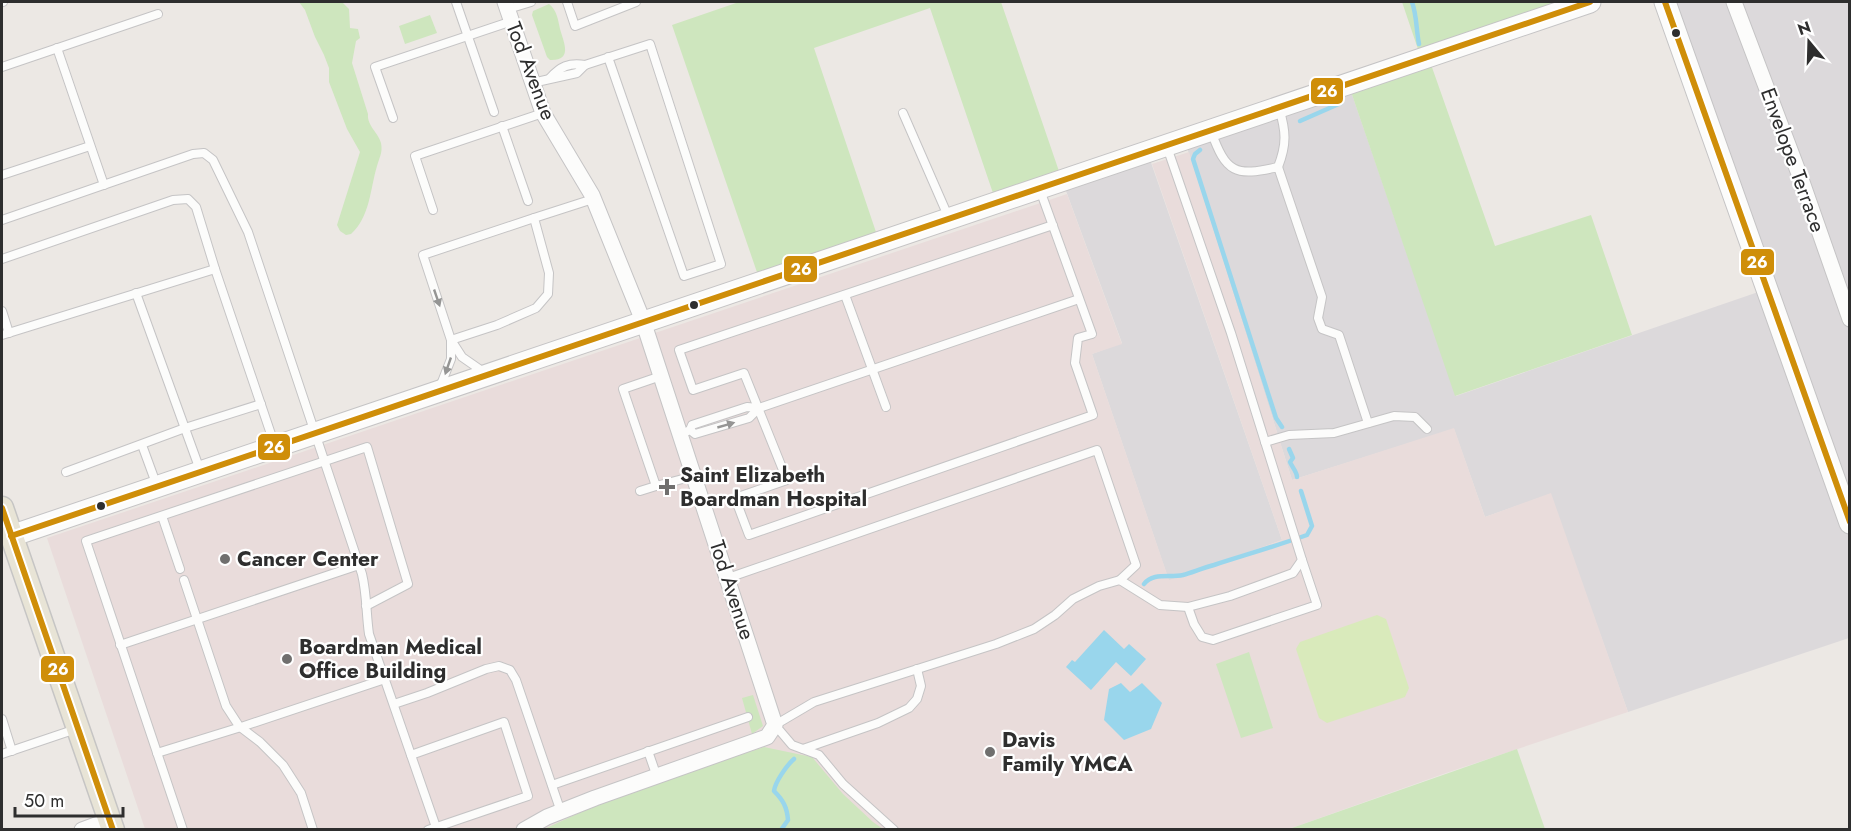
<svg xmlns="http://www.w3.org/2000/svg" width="1851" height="831" font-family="Jost,sans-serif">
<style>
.industrial{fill:#dcd9db}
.medical{fill:#e9dcdb}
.green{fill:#cee6be}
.pitch{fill:#d9eabb}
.water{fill:#99d6ec}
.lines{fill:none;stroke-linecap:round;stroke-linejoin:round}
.stream{stroke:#99d6ec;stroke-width:4.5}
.lane-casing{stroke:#c5c4c5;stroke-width:10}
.street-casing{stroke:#c5c4c5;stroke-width:17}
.secondary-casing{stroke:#c5c4c5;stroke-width:23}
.primary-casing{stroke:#c6c5c4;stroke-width:25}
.lane{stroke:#fcfcfb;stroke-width:8}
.street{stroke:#fcfcfb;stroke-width:15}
.secondary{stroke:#fcfcfb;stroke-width:21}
.primary{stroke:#e8e4d6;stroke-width:22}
.bus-1-casing{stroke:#fff;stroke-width:10}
.bus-1{stroke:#cf8e09;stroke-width:6}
.oneway{fill:#959594}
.bus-dot{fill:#2e2e2e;stroke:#fff;stroke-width:2}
.poi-dot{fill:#706f6e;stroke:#fff;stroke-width:2}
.labels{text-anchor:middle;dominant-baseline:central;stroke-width:4.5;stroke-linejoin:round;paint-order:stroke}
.street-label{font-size:21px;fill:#2e2e2e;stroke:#fff}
.poi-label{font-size:21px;font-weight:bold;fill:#2e2e2e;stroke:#fff;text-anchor:start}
.line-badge{stroke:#fff;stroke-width:2}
.badge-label{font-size:16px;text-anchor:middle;font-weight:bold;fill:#fff}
</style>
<rect width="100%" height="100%" fill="#ece8e4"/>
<!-- industrial -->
<g class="industrial">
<path d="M1665,2H1849V638L1628,712L1550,494L1485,517L1454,429L1292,480L1184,138L1348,83L1456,396L1767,289Z"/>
<path d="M1147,151L1282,540L1169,581L1092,354L1122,343L1062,180Z"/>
</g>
<!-- medical -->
<path class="medical" d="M1189,152L1292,480L1454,428L1485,517L1551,493L1628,712L1446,773L1289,829H145L47,538L1067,194L1122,344L1092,354L1169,580L1282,540L1152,164Z"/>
<!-- green -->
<g class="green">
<path d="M299,2H342L349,9L350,28L358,29L360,38L356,41L352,63L368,114C367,126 378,132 381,143C383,153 379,158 377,166C370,190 370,217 351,234L346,235L340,231L337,225L360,152L347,129L329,82V68L324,55L315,37L305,10Z"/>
<path d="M739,2H1001L1062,180L996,202L930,8L814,48L879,241L760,281L672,25Z"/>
<path d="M1402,2H1590L1428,56L1495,246L1591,215L1632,335L1455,396L1348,83L1421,58Z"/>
<path d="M549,4C557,10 558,20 560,29C564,43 573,61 550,60L547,57L532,15L533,11Z"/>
<path d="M430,15L437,33L405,44L399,26Z"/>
<path d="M1249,652L1273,728L1241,738L1216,664Z"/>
<path d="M753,695L763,726L752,734L742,698Z"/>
<path d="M764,747L812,757L843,794L873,822L883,829L542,830L614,797Z"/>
<path d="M1517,749L1545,829H1289Z"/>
</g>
<!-- pitch -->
<path class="pitch" d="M1377,615L1386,619L1409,688L1405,697L1327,723L1319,718L1296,649L1300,642Z"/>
<!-- water -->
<g class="water">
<path d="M1104,630L1124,649L1129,644L1146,659L1131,676L1116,662L1091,690L1066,667L1072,660L1075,662Z"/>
<path d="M1121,683L1130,692L1142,683L1162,703L1151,729L1124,740L1104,720L1109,689Z"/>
</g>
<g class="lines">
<!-- stream -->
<g class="stream">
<path d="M1412,2C1417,16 1416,29 1419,44"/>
<path d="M1300,121L1341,103"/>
<path d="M1200,150L1195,154L1193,159L1276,418L1282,427"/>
<path d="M1289,449L1293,458L1290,462C1292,467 1297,472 1297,477"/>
<path d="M1144,584C1153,572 1170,578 1183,575C1193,572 1203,568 1214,565C1245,555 1276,546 1307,535L1312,526L1301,491"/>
<path d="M781,830L788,820C787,807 783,800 774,791C775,782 787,765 794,759"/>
</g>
<defs>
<g id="lane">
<path d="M2,2H3"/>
<path d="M456,2L494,112"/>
<path d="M567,2L575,26L636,2"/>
<path d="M508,9L531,2"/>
<path d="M57,48L104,185"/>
<path d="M2,67L158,14"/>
<path d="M550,78C560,67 569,62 585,65"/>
<path d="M532,83L577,73L585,65L650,44L721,264L684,276L608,57"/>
<path d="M903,113L948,216"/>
<path d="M393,118L375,67L512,21"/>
<path d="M502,126L528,201"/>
<path d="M1211,131C1226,173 1235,177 1278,167L1322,297L1318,318L1322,329L1339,335L1368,423"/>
<path d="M1278,167C1287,144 1286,131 1279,108"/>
<path d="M2,175L90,146"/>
<path d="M1040,190L1092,334L1078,338L1075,363L1093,415L749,535L735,498L787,480L744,373L693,390L679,350L1053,225"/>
<path d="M433,210L415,156L543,113"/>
<path d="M2,220L193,154L204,153L213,160L248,232L362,574C367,595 366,613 369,634L437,830"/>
<path d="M2,259L173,200L188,199L196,207L215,269L2,335"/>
<path d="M215,269L275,446"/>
<path d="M136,293L200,470"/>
<path d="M845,295L886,407"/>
<path d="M2,311L9,333"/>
<path d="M451,340L497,325L536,308L548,294L549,273L534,218L593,199"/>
<path d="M485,373L462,357L451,340L423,255L534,218"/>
<path d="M661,376L623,389L656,486L694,476"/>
<path d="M440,387L451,359V341"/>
<path d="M690,430L692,425L747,407L759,408L1079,299"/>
<path d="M688,431L690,430L695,434L749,418L759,408"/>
<path d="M1265,442L1289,435L1334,433L1394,416L1415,417L1427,429"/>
<path d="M142,445L157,486"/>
<path d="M66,472L185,428L261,404"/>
<path d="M640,491L656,486"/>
<path d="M162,516L180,569"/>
<path d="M728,578L1097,450L1136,565L1120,580"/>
<path d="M184,580L226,706L239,726L260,742L283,765L301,793L313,830"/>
<path d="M1188,607L1194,624L1202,637L1213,640L1317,605L1302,560"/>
<path d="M120,645L359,565"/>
<path d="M394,704L427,693L486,669L499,666L510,670L516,680L561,812"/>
<path d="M2,719L12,751"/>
<path d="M803,749L878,723L909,708L917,699L921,686L917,669"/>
<path d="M648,751L657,777"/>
<path d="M157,753L241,727L385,679"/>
<path d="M2,754L76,729"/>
<path d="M411,755L504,722L528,796L428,830"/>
<path d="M552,785L748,717"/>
<path d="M183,830L86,541L367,447L408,584L366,606"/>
<path d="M894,830L843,784L819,755L792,745L775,725L814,702L996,644L1034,629L1055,615L1073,599L1099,586L1120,580L1160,605L1188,607L1230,596L1293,573L1302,560L1231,333L1167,147"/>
</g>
<g id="street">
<path d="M505,2L543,113L592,195L643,321L775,725L767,737L595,798L547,817L524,830"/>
<path d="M1734,2L1801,179L1850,319"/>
<path d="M82,830L109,820"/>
</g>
<g id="secondary">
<path d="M1665,2L1850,523"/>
<path d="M11,536L1590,2"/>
</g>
<path id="primary" d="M2,508L113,830"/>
</defs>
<!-- lane casing -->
<use href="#lane" class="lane-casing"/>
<!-- street casing -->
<use href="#street" class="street-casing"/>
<!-- secondary casing -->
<use href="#secondary" class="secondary-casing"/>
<!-- primary casing -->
<use href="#primary" class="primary-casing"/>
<!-- lane -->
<use href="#lane" class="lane"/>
<!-- street -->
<use href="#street" class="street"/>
<!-- secondary -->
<use href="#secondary" class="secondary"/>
<!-- primary -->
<use href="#primary" class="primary"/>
<defs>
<g id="bus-1">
<path d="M1665,2L1850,522"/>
<path d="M2,508L113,830"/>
<path d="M11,536L1590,2"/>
</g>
</defs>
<!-- bus-1 casing -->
<use href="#bus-1" class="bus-1-casing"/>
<!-- bus-1 -->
<use href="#bus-1" class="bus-1"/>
</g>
<!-- one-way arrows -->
<defs><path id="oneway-solid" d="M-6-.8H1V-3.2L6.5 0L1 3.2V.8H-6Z" transform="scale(1.5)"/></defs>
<g class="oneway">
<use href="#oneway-solid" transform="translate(437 298) rotate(71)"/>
<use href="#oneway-solid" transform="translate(448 366) rotate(109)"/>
<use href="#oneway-solid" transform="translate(726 425) rotate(-16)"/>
</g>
<!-- markers -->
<g class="bus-dot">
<circle cx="1676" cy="33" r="5"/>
<circle cx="694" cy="305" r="5"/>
<circle cx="101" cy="506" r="5"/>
</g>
<g class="poi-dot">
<path d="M664 478h6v6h6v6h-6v6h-6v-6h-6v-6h6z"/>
<circle cx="225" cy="559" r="6"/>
<circle cx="287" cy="659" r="6"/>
<circle cx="990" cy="752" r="6"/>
</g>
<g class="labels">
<!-- street labels -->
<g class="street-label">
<text transform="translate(531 71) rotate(69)">Tod Avenue</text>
<text transform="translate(1793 160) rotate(70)">Envelope Terrace</text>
<text transform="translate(732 590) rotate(72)">Tod Avenue</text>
</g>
<!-- poi labels -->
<g class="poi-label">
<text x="680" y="475">Saint Elizabeth<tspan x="680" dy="24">Boardman Hospital</tspan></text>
<text x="237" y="559">Cancer Center</text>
<text x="299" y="647">Boardman Medical<tspan x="299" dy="24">Office Building</tspan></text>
<text x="1002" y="740">Davis<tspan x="1002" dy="24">Family YMCA</tspan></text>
</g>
</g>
<g class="line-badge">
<rect x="1310" y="77" width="34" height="28" rx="6" fill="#cf8e09"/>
<rect x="1740" y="248" width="35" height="28" rx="6" fill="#cf8e09"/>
<rect x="783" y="255" width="35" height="28" rx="6" fill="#cf8e09"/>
<rect x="257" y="433" width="34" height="28" rx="6" fill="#cf8e09"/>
<rect x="40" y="655" width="35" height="28" rx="6" fill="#cf8e09"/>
</g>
<g class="badge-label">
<text x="1327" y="97">26</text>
<text x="1757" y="268">26</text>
<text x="801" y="275">26</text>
<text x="274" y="453">26</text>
<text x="58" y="675">26</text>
</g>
<!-- border -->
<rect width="1851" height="831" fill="none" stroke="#2e2e2e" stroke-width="6"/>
<!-- north arrow -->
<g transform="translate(1809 42) rotate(341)" stroke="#ffffff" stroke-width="4.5" paint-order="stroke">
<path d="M0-4.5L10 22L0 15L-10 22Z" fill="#2e2e2e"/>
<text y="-9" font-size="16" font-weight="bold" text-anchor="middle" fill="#2e2e2e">N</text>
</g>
<!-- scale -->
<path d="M15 807v9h108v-9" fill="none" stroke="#2e2e2e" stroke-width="3"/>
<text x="24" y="807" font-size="18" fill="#2e2e2e" stroke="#ffffff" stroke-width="4.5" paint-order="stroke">50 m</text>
</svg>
